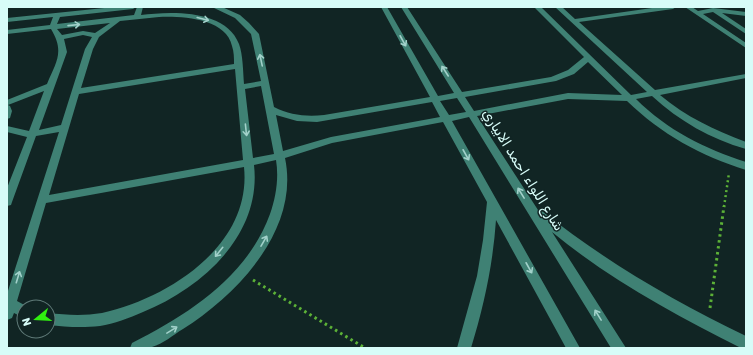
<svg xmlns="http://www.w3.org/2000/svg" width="753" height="355" font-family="Rubik,Vazirmatn,sans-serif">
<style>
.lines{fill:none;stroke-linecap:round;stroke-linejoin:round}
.path-far1{stroke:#5cb137;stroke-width:2.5;stroke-dasharray:2 3;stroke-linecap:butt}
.path{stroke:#5cb137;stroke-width:3;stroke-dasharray:2.5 3.5;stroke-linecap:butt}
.minor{fill:#3f8174;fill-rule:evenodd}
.oneway{stroke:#a2d1ca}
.labels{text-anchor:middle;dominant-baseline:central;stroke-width:3;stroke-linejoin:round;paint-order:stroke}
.street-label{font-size:14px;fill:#d7fcf8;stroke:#112524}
</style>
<rect width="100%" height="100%" fill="#112524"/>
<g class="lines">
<!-- path-far1 -->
<path class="path-far1" d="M724,207L729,173"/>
<!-- path -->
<g class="path">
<path d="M253,280L365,348"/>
<path d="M710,308L724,206"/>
</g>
<!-- minor -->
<g class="minor">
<path d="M114,7H136L133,9L60,17L57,24L134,15L137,7H143L141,15C170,11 226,9 239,44C243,55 243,71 244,84L261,81L251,34L235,18L212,7H222L240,15L249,23L259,34L274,107C290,115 306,117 324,115L430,97L381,7H387L438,96L454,93L401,7H407L462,92L551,77L568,70L584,57L534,7H541L631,95L647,92L555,7H562L575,19L659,7H676L673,9L579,22L655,90L746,74V78L660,95C686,117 715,130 746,142V149C711,139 679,121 652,96L636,99C667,130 705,149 746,162V170C701,156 661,134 627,101L568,99L477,116L538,210L542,211C605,261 673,301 746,336V348H741C675,315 609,279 552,232L626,348H611L469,117L452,121L580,348H566L496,220C493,264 484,306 471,348H457L477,276L483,240L487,202L443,122L332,143L285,158C300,229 238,294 183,329C173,335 163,344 152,347C146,350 137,348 130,348L132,343C189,314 247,277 270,214C276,197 279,178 276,160L254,165C262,235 202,288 143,312C129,318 114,324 100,326C82,328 66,327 48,325V313C66,315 84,316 102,313C169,298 252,245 244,167L46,203L17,301L28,307H24V318L14,313L12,318L7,320V294L59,132L36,136L12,202L11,205L7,206V188L27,137L7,132V126L29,131L44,91L8,105L10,106L12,111L10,118L7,119V100L47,84C56,62 65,52 51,29L7,34V30L50,25L53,17L7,22V18ZM159,17C181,16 226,18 232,46C234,52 234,58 234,64L81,88L93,49L99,37L120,21ZM110,23L95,33L83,31L62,35L57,29ZM83,35L92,37L85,49L61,125L39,130L67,52L64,39ZM588,62L622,95L568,93L474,111L465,97L556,81L574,74ZM235,69L243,160L49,195L79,94ZM261,86L274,154L253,158L245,89ZM457,98L466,112L449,115L440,101ZM432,102L440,117L331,137L283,151L276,115L297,121L317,122Z"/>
<path d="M685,7H692L698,11L713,8L746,12V16L722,13L746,29V34L713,12L703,14L746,43V48Z"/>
</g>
</g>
<!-- one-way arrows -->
<defs><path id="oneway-shaft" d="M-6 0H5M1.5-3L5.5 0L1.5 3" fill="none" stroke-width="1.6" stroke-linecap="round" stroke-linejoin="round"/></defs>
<g class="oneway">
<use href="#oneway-shaft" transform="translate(203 19) rotate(14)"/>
<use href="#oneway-shaft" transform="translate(74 25) rotate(-6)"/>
<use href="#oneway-shaft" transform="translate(403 41) rotate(61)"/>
<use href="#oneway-shaft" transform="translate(261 60) rotate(-102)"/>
<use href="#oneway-shaft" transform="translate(445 71) rotate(-123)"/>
<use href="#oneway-shaft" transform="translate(246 130) rotate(84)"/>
<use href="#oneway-shaft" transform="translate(466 155) rotate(61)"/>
<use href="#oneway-shaft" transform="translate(521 193) rotate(-122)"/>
<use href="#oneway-shaft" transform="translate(264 241) rotate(-60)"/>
<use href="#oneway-shaft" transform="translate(219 252) rotate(129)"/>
<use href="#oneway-shaft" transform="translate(529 268) rotate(61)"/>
<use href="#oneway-shaft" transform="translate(18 277) rotate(-73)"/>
<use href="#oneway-shaft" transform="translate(598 315) rotate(-122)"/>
<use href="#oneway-shaft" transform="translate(172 330) rotate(-31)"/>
</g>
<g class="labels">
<!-- street labels -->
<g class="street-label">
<text transform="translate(523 170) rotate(58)">شارع اللواء احمد الابياري</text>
</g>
</g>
<!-- border -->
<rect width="753" height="355" fill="none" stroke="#d7fcf8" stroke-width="16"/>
<!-- north arrow -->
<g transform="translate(36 319) rotate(252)"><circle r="19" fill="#112524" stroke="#607b79"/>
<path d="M0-3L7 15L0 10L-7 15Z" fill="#30f010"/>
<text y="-6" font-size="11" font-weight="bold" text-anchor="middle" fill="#d7fcf8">N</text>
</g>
</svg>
